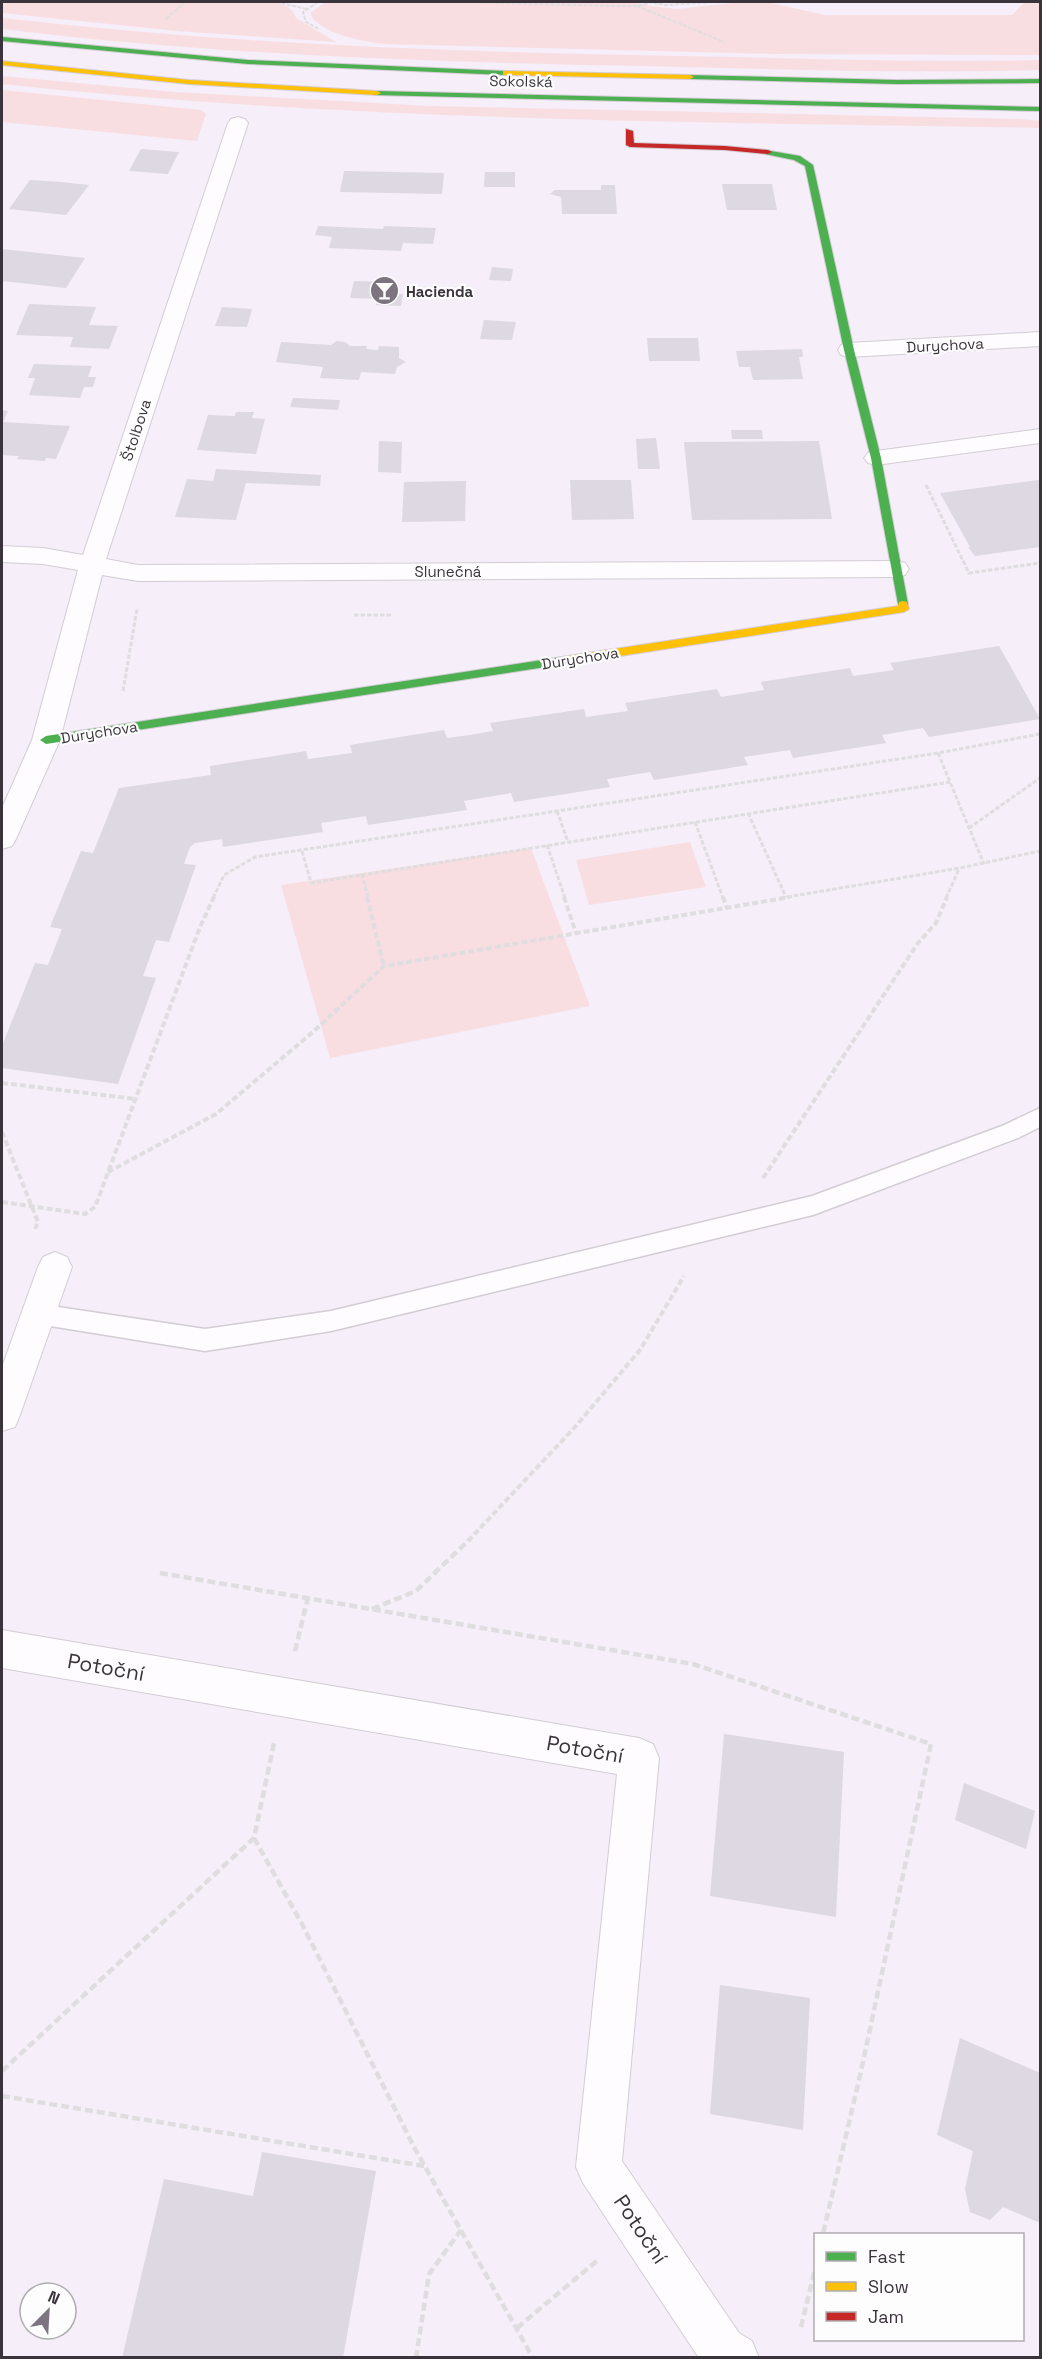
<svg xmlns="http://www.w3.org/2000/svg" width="1042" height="2359" font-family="'Space Grotesk',sans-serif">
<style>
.green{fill:#f8dee1}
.building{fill:#ddd8e1}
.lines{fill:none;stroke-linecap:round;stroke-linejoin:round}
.lane-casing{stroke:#d3ccd5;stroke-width:3}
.street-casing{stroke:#d3ccd5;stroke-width:2}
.fast-casing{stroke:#d3ccd5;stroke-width:2}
.slow-casing{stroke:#d3ccd5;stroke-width:2}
.jam-casing{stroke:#d3ccd5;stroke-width:2}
.path-far3{stroke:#dfdddf;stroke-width:2;stroke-dasharray:4 1.5;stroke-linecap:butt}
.path-far2{stroke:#dfdddf;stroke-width:3;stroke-dasharray:4.5 2;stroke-linecap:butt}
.path-far1{stroke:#dfdddf;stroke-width:4;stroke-dasharray:6 3;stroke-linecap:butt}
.path{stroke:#dfdddf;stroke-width:4.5;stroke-dasharray:8 4;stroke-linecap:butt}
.lane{fill:#fefcfe;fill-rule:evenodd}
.street{fill:#fefcfe;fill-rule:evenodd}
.fast{fill:#4caf50;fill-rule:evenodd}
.slow{fill:#ffc107;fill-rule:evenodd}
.jam{fill:#c62828;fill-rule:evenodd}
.labels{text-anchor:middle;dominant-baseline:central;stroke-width:4.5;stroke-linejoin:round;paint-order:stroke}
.far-street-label{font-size:15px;fill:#3b333c;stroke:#fdfdfd}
.far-poi-label{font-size:15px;font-weight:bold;fill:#3b333c;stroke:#fdfdfd;text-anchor:start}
.near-street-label{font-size:21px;fill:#3b333c;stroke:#fdfdfd}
</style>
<rect width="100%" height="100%" fill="#f6eef8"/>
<!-- green -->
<g class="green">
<path d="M2,2H270C283,4 292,5 296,18L336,42L177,31L2,13Z"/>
<path d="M326,2H633L651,6L677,9L742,2H767L824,15H1012L1025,2H1040V55L777,54L385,44C365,42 321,34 311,15V12Z"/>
<path d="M2,18C227,44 453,52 680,56C800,58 920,63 1040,60V70C908,74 776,69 643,66C429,62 215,55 2,29Z"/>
<path d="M2,76L175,92L429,106L1020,119L1040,121V128C694,122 347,121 2,84Z"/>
<path d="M2,90L201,110L206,114L197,141L2,122Z"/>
<path d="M690,842L706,887L589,905L576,860Z"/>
<path d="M531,848L590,1006L330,1058L281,885Z"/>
</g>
<!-- building -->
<g class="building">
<path d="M141,149L179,152L168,174L129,171Z"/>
<path d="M344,171L444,173L442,194L340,192Z"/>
<path d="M485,172H515V187H484Z"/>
<path d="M30,180L61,182L89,185L66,215L9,209Z"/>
<path d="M722,184H772L777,210H727Z"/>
<path d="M601,185H615L617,214H562L561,197L550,194L555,190H601Z"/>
<path d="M318,226L383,229L384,226L436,228L433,244L403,243L401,251L329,248L332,237L315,235Z"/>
<path d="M2,249L85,258L66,288L2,281Z"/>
<path d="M492,267L513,269L511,281L489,280Z"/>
<path d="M354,281L397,282L394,294H403L401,306L376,305L377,299L350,298Z"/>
<path d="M29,304L96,307L89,325L118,326L109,349L70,347L73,337L16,335Z"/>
<path d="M222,307L252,309L247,327L215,326Z"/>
<path d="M484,320L516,322L512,340L480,339Z"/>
<path d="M647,338H698L700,361H649Z"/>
<path d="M337,341L345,342L350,346H367L366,349L378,350L379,346L399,347V358L406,362L397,367L395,374L361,372L359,380L320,378L323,367L276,362L281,342L331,345Z"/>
<path d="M802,349L803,357H799L803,379L753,380L750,367H739L736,351Z"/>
<path d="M34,364L92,366L88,377H96L93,387H84L80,398L29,395L35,378H28Z"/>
<path d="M293,398L340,400L338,410L290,407Z"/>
<path d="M2,410L8,411L3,422L70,426L56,459L46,458L45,461L17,459L19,456L2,455Z"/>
<path d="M236,412H254L252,418L265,419L256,454L197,450L208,415L235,416Z"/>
<path d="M731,430H762L763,439H732Z"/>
<path d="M656,438L660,469H638L636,439Z"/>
<path d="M379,441L402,442L401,473L378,472Z"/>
<path d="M819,441L832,519L692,520L684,442Z"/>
<path d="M216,469L321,475L320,486L246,483L236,520L175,517L187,479L213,481Z"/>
<path d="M570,480H631L634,519L572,520Z"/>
<path d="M1039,480L1040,547L975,556L968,547H970L940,493Z"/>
<path d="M466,481L465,521L402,522L404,482Z"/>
<path d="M999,646L1040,719L929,737L923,728L882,735L886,743L793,758L790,750L744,757L748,765L654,780L650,772L607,779L610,787L514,802L511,793L488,797L464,801L467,810L368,825L366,816L321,823L323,832L223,847L222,839L195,843L190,847L184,864L196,865L169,942L156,940L143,976L156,978L118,1084L2,1068V1046L35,963L48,965L62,929L50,927L81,851L93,853L119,788L211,775L210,766L306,751L308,759L352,753L350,745L444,730L447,738L470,735L493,731L490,723L584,709L586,717L628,711L625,703L717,689L721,697L764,690L761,682L850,668L853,676L894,670L890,663Z"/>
<path d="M724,1734L844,1752L836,1917L710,1896Z"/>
<path d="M964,1783L1035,1811L1026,1849L955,1820Z"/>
<path d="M720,1985L810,1998L803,2130L710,2114Z"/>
<path d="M960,2038L1040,2073V2223L1003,2207L990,2220L970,2212L965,2189L973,2151L937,2135Z"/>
<path d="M262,2152L376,2171L343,2358H122L164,2179L253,2196Z"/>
</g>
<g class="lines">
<defs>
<path id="lane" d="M1040,1108V1127L1018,1138L813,1215L331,1331L205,1351L38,1324L30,1321L26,1314L30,1307L38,1304L205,1329L331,1311L812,1196L1002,1126Z"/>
<g id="street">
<path d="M238,117L245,119L248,123L106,559L138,565L896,561L905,563L909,569L905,575L896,577L138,581L102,575L60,740L16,839L12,846L2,849V808L32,740L78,570L43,564L2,562V546L43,548L83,555L228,123L231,119Z"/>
<path d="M1040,332V346L849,357L841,355L838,350L841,345L849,343Z"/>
<path d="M1040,429V443L876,465L868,463L864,458L868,453L876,451Z"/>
<path d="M55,1252L67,1257L72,1267L20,1415L15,1427L2,1431V1367L38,1267L43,1257Z"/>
<path d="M2,1630L639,1738L653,1744L659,1758L622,2161L739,2333L752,2341L759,2358H699L583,2183L576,2167L617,1774L2,1668Z"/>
</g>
<g id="fast">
<path d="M2,37L248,60L506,71L510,73L506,75L248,64L2,41Z"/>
<path d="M687,75L897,80L1040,79V83L897,84L690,79L686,77Z"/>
<path d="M377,91L1040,107V111L374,95L373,93Z"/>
<path d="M765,150L800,156L813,165L854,350L881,458L908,604L907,606H899L898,604L871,458L844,350L805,166L794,160L765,154Z"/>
<path d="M568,656L572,657V663L46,744L40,740L46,736Z"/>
</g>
<g id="slow">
<path d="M2,61L189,80L377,91L381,93L377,95L189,84L2,65Z"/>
<path d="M506,71L690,75L694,77L690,79L503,75V71Z"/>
<path d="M903,601L907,602L909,609L904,612L568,664L563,660L568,656L898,606L899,602Z"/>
</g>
<path id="jam" d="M626,129L633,131L634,143L725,146L768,150L772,152L768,154L725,150L630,147L626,145Z"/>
</defs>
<!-- lane casing -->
<use href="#lane" class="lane-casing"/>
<!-- street casing -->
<use href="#street" class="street-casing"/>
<!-- fast casing -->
<use href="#fast" class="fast-casing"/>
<!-- slow casing -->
<use href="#slow" class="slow-casing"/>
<!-- jam casing -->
<use href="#jam" class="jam-casing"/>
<!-- path-far3 -->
<g class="path-far3">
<path d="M276,2L307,9"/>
<path d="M318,2L303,12L306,22L319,29"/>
<path d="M468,2L611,6H636L649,3"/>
<path d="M648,2L665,5L713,2"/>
<path d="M637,6L724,42"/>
<path d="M166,19L185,2"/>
</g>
<!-- path-far2 -->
<g class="path-far2">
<path d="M926,485L969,573L1040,563"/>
<path d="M354,615H392"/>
<path d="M123,691L137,609"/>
<path d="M938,753L984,864"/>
<path d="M557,811L568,842"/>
<path d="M748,813L786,897"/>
<path d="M695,822L723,898"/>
<path d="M969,828L1040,778"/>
<path d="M547,845L565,898"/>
<path d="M302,851L311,883L950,782"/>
<path d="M362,874L368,898"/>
<path d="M213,898L224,875L255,857L938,753L1040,734"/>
<path d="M781,898L960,868L1040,851"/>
<path d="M946,898L959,869"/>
</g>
<!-- path-far1 -->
<g class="path-far1">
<path d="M367,897L384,966"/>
<path d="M564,897L576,933"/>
<path d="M723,897L727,908"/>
<path d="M2,1083L136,1099"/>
<path d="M2,1132L38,1222L35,1229"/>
<path d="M108,1172L216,1114L313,1032L384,966L790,897"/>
<path d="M763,1178L918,943L936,923L947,897"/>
<path d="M2,1202L85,1214L95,1207L200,927L214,897"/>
<path d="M468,1541L575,1427L640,1350L684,1276"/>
</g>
<!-- path -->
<g class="path">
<path d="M160,1573L693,1664L931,1744L861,2071L823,2234"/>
<path d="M372,1609L416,1591L470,1539"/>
<path d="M295,1651L308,1597"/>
<path d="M254,1838L302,1924L415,2149L533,2358"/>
<path d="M2,2071L254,1838L274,1743"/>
<path d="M2,2096L424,2166"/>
<path d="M801,2327L816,2265"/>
<path d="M517,2328L599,2259"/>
<path d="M416,2358L429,2274L461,2230"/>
</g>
<!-- lane -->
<use href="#lane" class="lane"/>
<!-- street -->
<use href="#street" class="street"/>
<!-- fast -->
<use href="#fast" class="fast"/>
<!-- slow -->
<use href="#slow" class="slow"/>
<!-- jam -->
<use href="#jam" class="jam"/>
</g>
<!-- icons -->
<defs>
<symbol id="bar-disc" viewBox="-11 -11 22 22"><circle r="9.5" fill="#7c747e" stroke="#fdfdfd"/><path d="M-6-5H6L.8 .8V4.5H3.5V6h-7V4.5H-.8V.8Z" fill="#fff"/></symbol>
</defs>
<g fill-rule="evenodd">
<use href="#bar-disc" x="368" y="274" width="33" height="33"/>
</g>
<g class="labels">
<!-- far-street labels -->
<g class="far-street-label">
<text transform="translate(521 81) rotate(1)">Sokolská</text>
<text transform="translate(945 345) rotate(-3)">Durychova</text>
<text transform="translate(136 430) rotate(-72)">Štolbova</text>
<text x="448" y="571">Slunečná</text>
<text transform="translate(580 658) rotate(-9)">Durychova</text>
<text transform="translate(99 732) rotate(-9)">Durychova</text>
</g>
<!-- far-poi labels -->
<g class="far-poi-label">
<text x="406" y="291">Hacienda</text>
</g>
<!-- near-street labels -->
<g class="near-street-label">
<text transform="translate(106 1667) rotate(10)">Potoční</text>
<text transform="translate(585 1749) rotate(10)">Potoční</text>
<text transform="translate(641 2229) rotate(56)">Potoční</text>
</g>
</g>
<!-- border -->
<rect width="1042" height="2359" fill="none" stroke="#3b333c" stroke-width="6"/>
<!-- legend -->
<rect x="814" y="2233" width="210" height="108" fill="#fdfdfd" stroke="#afacb0" stroke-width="1.5"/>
<rect x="826" y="2252" width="30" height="9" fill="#4caf50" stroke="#afacb0" stroke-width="1.5"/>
<text x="868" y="2263" font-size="18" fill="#3b333c">Fast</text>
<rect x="826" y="2282" width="30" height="9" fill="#ffc107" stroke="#afacb0" stroke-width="1.5"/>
<text x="868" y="2293" font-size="18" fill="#3b333c">Slow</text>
<rect x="826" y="2312" width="30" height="9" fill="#c62828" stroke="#afacb0" stroke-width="1.5"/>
<text x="868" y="2323" font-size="18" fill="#3b333c">Jam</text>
<!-- north arrow -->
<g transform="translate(48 2311) rotate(24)"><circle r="28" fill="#fdfdfd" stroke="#afacb0" stroke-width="1.5"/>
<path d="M0-4.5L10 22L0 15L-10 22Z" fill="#7c747e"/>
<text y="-9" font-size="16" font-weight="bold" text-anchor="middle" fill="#3b333c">N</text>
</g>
</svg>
